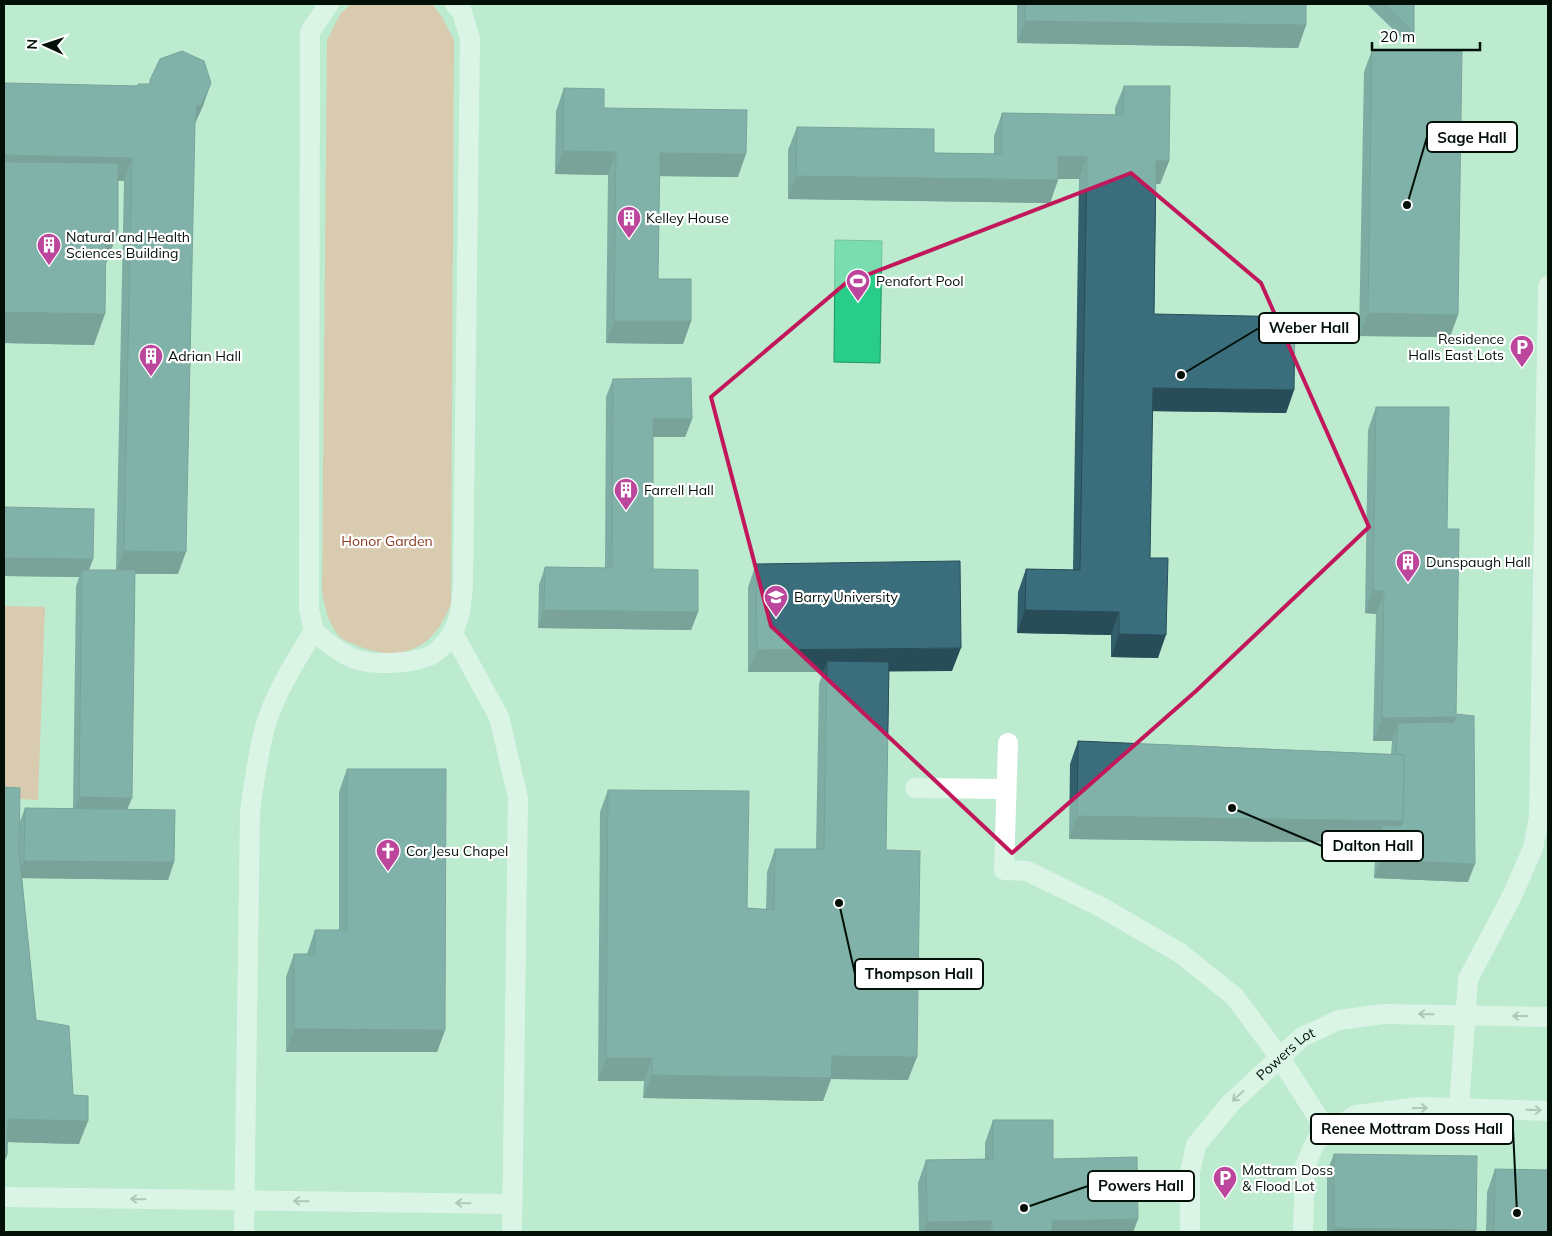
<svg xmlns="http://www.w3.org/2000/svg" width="1552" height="1236" font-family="Mulish,sans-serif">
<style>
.green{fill:#fca487}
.water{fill:#28cd8a;stroke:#1d9463}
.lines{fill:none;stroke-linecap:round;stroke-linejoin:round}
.service{stroke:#fff;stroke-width:20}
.wall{fill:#325f6c}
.shaded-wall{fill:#294d58}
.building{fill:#3a6e7d;stroke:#294d58}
.oneway{stroke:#9a9f9c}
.marked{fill:none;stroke:#c2185b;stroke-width:4;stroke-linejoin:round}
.labels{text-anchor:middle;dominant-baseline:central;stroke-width:4.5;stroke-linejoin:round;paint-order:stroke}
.poi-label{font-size:14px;fill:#021008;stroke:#fff;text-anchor:start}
.park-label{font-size:14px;fill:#893a1e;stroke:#fff}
.street-label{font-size:14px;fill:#021008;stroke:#fff}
.leader{fill:none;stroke:#021008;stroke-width:2}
.callout-dot{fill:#021008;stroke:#fff;stroke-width:2}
.callout{fill:#fff;stroke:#021008;stroke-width:2}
.callout-label{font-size:15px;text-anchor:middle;font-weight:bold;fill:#021008}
</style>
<rect width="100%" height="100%" fill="#bcebd0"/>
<!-- green -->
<g class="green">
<path d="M351,4H432L442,17L454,40L451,605C444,619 437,634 424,643C401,659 374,654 351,643C346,641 341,639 338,635C327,620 324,606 322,588L327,40L340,14Z"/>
<path d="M4,606L45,607L38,800L4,798Z"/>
</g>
<!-- water -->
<path class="water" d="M835,240L882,241L880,363L834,362Z"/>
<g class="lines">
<!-- service -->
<g class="service">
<path d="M329,4L310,32L309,609L314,631C326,642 339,653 355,659C373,666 423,664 437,651C442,647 449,639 452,633C461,620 461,600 463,585L470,39L462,12L455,4"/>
<path d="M453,633L499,717L518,798L512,1232"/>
<path d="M1008,743L1004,870L1027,871L1101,907L1180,953L1235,997L1280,1058L1328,1133"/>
<path d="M915,788L1006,789"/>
<path d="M1459,1108L1468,979L1512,896L1533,848L1539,817L1548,286"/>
<path d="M4,1197L512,1204"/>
<path d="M244,1232L250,811C254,782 258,752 266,724C276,691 296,660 314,631"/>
<path id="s1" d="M1190,1232V1172L1196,1145L1230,1104L1302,1037L1339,1020L1383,1014L1548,1017"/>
<path d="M1303,1232L1305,1166L1316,1141L1356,1115L1420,1107L1548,1111"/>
</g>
</g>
<!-- wall -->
<g class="wall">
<path d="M1017,4H1306V25L1298,48L1017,43Z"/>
<path d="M1367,4H1414V33L1409,45Z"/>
<path d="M1372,50L1450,337L1359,336L1364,72Z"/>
<path d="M150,80L203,106L195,122L178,574H135L127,810L174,862L168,880L22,878L36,1020L73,1095L79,1144L7,1142L19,824L25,808L73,809L76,587L79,577L4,576V507L93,559L89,570H116L124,181L118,180V232L106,263H105L94,345L4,343V83L137,86L138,84H149Z"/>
<path d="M1124,86L1169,161L1160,184H1156L1154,314L1294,390L1286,413L1152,411L1150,558L1158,658L1111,657V635L1017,633L1018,592L1026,569L1073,570L1079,179H1058L1050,203L788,199V150L797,127L934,153L994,154V136L1002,113L1115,115V108Z"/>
<path d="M564,88L738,177L659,176L658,279L691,321L683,344L606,343L608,175L555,174L556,111Z"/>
<path d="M613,379L692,419L685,437H653V569L698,612L691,630L538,628L539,585L545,567L605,568L606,397Z"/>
<path d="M1376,407L1447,529L1456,714L1468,882L1374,878L1376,843L1069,839L1070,764L1078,741L1391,754L1392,741H1373L1376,614L1365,613L1368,430Z"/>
<path d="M756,564L952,671H889L886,850L908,1080L831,1079L823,1101L643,1098L644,1081H598L600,812L608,790L747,908L766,909L767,872L775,849H816L819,684L823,672H748V587Z"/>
<path d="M347,769L445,1030L437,1052H286V977L294,954H307L315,930H339V792Z"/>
<path d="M993,1120L1053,1159L1138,1219L1133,1232H919L918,1183L926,1160L985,1159V1143Z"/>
<path d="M1334,1154L1475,1232H1327V1172Z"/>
<path d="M1495,1169L1548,1232H1486L1487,1192Z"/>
</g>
<!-- shaded-wall -->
<g class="shaded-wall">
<path d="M1025,21L1306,25L1298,48L1017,43Z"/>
<path d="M211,83L203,106L193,128L197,106Z"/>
<path d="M563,151L616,152L608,175L555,174Z"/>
<path d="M660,153L746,154L738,177L652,176Z"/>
<path d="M4,155L132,158L124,181L4,178Z"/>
<path d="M1058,156L1087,157L1079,179H1050Z"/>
<path d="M1156,161H1169L1160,184H1148Z"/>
<path d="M796,176L1058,180L1050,203L788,199Z"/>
<path d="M106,232H118L106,263H94Z"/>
<path d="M4,312L105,314L94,345L4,343Z"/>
<path d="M1368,313L1458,315L1450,337L1359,336Z"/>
<path d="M614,321H691L683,344L606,343Z"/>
<path d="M1153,388L1294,390L1286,413L1144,411Z"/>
<path d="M653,419H692L685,437H647Z"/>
<path d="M124,551L186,552L178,574L116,573Z"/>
<path d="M4,558L93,559L86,577L82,570L79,577L4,576Z"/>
<path d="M1373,591H1384L1376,614L1365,613Z"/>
<path d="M544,610L698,612L691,630L538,628Z"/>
<path d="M1025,610L1119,612L1111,635L1017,633Z"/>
<path d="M1119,634L1166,635L1158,658L1111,657Z"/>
<path d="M961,648L952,671L827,672V661L823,672H748L757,650Z"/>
<path d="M1456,717L1447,740L1398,723L1392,741H1373L1382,718Z"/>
<path d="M79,797L132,798L125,815H73Z"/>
<path d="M1077,816L1403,821L1395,844L1382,825L1376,843L1069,839Z"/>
<path d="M1381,860L1475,864L1468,882L1374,878Z"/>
<path d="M24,861L174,862L168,880L17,878Z"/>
<path d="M294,1029L445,1030L437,1052H286Z"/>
<path d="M832,1056L917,1057L908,1080L831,1079L823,1101L643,1098L652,1075Z"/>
<path d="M606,1058H652L644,1081H598Z"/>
<path d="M8,1119L88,1121L79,1144L4,1142Z"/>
<path d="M4,1155H7L4,1164Z"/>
<path d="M1138,1219L1133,1232H1048L1052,1221Z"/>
<path d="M992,1221L988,1232H923L927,1222Z"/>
<path d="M1334,1228L1476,1230L1475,1232H1332Z"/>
</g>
<!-- building -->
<g class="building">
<path d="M1025,4H1306V25L1025,21Z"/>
<path d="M1384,4H1414V33Z"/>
<path d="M1372,50L1462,51L1458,315L1368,313Z"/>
<path d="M182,51L204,61L211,83L201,105L197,106L195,122L186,552L124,551L132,158L4,155V83L138,86V84H151L150,80L160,59Z"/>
<path d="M1124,86H1170L1169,161H1156L1154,314L1295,317L1294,390L1153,388L1150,558H1168L1166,635L1119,634V612L1025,610L1026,569L1080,570L1087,157L1058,156V180L796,176L797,127L934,129V153L1002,154V113L1123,115Z"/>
<path d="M564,88L604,89V108L747,110L746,154L660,153L658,279H691V321H614L616,152L563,151Z"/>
<path d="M4,162L118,163V232H106L105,314L4,312Z"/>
<path d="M691,378L692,419H653V569L698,570V612L544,610L545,567L612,568L613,379Z"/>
<path d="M1376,407H1449L1447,529H1459L1456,717L1382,718L1384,591H1373Z"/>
<path d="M4,507L94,509L93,559L4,558Z"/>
<path d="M960,561L961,648L757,650L756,564Z"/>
<path d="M82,570H135L132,798L79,797Z"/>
<path d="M827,661L889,662L886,850L920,851L917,1057L832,1056L831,1078L652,1075V1058H606L608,790L749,791L747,908L774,910L775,849H824Z"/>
<path d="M1456,714L1474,716L1475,864L1381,860L1382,825L1401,826L1403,821L1404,755L1396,754L1398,723L1454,722L1456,717Z"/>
<path d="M1078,741L1404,755L1403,821L1077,816Z"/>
<path d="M347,769H446L445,1030L294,1029V954H315V930H347Z"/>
<path d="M4,787L20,788L19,851L36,1020L69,1026L73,1095L88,1096V1121L8,1119L7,1155H4Z"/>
<path d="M25,808L175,810L174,862L24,861Z"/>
<path d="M993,1120H1053V1159L1137,1157L1138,1219L1052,1221V1232H992V1221L927,1222L926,1160L993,1159Z"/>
<path d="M1334,1154L1477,1156L1476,1230L1334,1228Z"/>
<path d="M1495,1169L1548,1170V1232H1494Z"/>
</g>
<!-- one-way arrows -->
<defs><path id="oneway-shaft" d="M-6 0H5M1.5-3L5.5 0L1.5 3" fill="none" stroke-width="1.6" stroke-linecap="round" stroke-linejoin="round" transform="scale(1.25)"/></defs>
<g class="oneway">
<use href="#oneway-shaft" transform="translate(1426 1014) rotate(-179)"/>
<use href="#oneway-shaft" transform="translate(1520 1016) rotate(-179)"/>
<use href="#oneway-shaft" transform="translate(1238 1096) rotate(137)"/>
<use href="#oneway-shaft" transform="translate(1420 1108) rotate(-2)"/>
<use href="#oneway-shaft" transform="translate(1534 1110) rotate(2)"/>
<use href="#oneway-shaft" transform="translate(138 1199) rotate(-179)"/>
<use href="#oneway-shaft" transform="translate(301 1201) rotate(-179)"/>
<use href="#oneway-shaft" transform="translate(463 1203) rotate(-179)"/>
</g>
<!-- marked area -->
<path d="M0 0H1552V1236H0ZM1131,173L1261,283L1369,527L1196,691L1012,853L771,626L711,397L846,283Z" fill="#bcebd0" fill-opacity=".55" fill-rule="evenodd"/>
<path class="marked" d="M1131,173L1261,283L1369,527L1196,691L1012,853L771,626L711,397L846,283Z"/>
<!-- icons -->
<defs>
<symbol id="building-pin" viewBox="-11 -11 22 30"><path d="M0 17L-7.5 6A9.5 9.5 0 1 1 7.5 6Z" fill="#bc469c" stroke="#fff"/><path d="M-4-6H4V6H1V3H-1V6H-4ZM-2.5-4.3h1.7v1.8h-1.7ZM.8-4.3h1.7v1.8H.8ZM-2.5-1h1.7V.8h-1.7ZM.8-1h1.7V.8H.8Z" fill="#fff"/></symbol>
<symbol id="stadium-pin" viewBox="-11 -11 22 30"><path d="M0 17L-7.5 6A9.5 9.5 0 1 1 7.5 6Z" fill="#bc469c" stroke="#fff"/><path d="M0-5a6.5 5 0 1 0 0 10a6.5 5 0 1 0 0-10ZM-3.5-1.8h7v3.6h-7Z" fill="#fff"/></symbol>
<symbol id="parking-pin" viewBox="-11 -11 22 30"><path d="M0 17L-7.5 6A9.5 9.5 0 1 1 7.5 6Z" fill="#bc469c" stroke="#fff"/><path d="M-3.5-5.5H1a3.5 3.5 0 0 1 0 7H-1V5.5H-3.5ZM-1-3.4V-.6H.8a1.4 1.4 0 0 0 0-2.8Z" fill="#fff"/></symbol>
<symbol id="university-pin" viewBox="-11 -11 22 30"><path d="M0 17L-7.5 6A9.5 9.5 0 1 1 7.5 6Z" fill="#bc469c" stroke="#fff"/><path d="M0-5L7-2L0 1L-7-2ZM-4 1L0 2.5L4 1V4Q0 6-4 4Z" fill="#fff"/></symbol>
<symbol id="church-pin" viewBox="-11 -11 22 30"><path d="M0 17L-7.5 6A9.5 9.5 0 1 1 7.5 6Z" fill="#bc469c" stroke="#fff"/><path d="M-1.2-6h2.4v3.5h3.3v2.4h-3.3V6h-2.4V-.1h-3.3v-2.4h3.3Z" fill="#fff"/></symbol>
</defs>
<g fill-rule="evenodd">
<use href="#building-pin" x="615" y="204" width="28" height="38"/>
<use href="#building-pin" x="35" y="231" width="28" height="38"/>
<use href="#stadium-pin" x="844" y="267" width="28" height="38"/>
<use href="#parking-pin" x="1508" y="333" width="28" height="38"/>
<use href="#building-pin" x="137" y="342" width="28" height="38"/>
<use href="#building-pin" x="612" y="476" width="28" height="38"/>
<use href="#building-pin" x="1394" y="548" width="28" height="38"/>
<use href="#university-pin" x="762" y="583" width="28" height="38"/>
<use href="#church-pin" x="374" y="837" width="28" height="38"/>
<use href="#parking-pin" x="1211" y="1164" width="28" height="38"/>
</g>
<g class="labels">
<!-- poi labels -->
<g class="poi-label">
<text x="646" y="218">Kelley House</text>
<text x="66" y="237">Natural and Health<tspan x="66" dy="16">Sciences Building</tspan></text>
<text x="876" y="281">Penafort Pool</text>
<text x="1504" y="339" text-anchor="end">Residence<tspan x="1504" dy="16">Halls East Lots</tspan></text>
<text x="168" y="356">Adrian Hall</text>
<text x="644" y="490">Farrell Hall</text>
<text x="1426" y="562">Dunspaugh Hall</text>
<text x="794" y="597">Barry University</text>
<text x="406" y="851">Cor Jesu Chapel</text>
<text x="1242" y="1170">Mottram Doss<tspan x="1242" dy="16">&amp; Flood Lot</tspan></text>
</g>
<!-- park labels -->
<g class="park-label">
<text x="387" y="541">Honor Garden</text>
</g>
<!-- street labels -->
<g class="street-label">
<text stroke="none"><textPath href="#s1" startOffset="216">Powers Lot</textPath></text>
</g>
</g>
<!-- callouts -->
<path class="leader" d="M1407 205L1427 137M1181 375L1259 328M1232 808L1322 846M839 903L855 974M1517 1213L1513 1129M1024 1208L1088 1186"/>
<g class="callout-dot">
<circle cx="1407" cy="205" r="5"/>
<circle cx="1181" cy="375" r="5"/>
<circle cx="1232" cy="808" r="5"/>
<circle cx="839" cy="903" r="5"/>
<circle cx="1517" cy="1213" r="5"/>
<circle cx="1024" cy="1208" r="5"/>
</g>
<g class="callout">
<rect x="1427" y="122" width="90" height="30" rx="5"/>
<rect x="1259" y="313" width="100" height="30" rx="5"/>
<rect x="1322" y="831" width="101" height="30" rx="5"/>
<rect x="855" y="959" width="128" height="30" rx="5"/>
<rect x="1311" y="1114" width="202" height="30" rx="5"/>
<rect x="1088" y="1171" width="106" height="30" rx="5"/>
</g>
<g class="callout-label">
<text x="1472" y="143">Sage Hall</text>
<text x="1309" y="333">Weber Hall</text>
<text x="1373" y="851">Dalton Hall</text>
<text x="919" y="979">Thompson Hall</text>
<text x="1412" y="1134">Renee Mottram Doss Hall</text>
<text x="1141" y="1191">Powers Hall</text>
</g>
<!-- border -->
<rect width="1552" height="1236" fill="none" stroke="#021008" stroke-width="10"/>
<!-- north arrow -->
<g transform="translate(45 45) rotate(273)" stroke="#ffffff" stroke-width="4" paint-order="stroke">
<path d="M0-4L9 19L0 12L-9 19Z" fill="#021008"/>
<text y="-8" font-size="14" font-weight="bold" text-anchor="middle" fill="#021008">N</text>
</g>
<!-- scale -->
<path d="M1372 42v8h108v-8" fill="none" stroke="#021008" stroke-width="2.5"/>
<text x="1380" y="42" font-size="15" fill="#021008" stroke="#ffffff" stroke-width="4" paint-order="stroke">20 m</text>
</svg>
